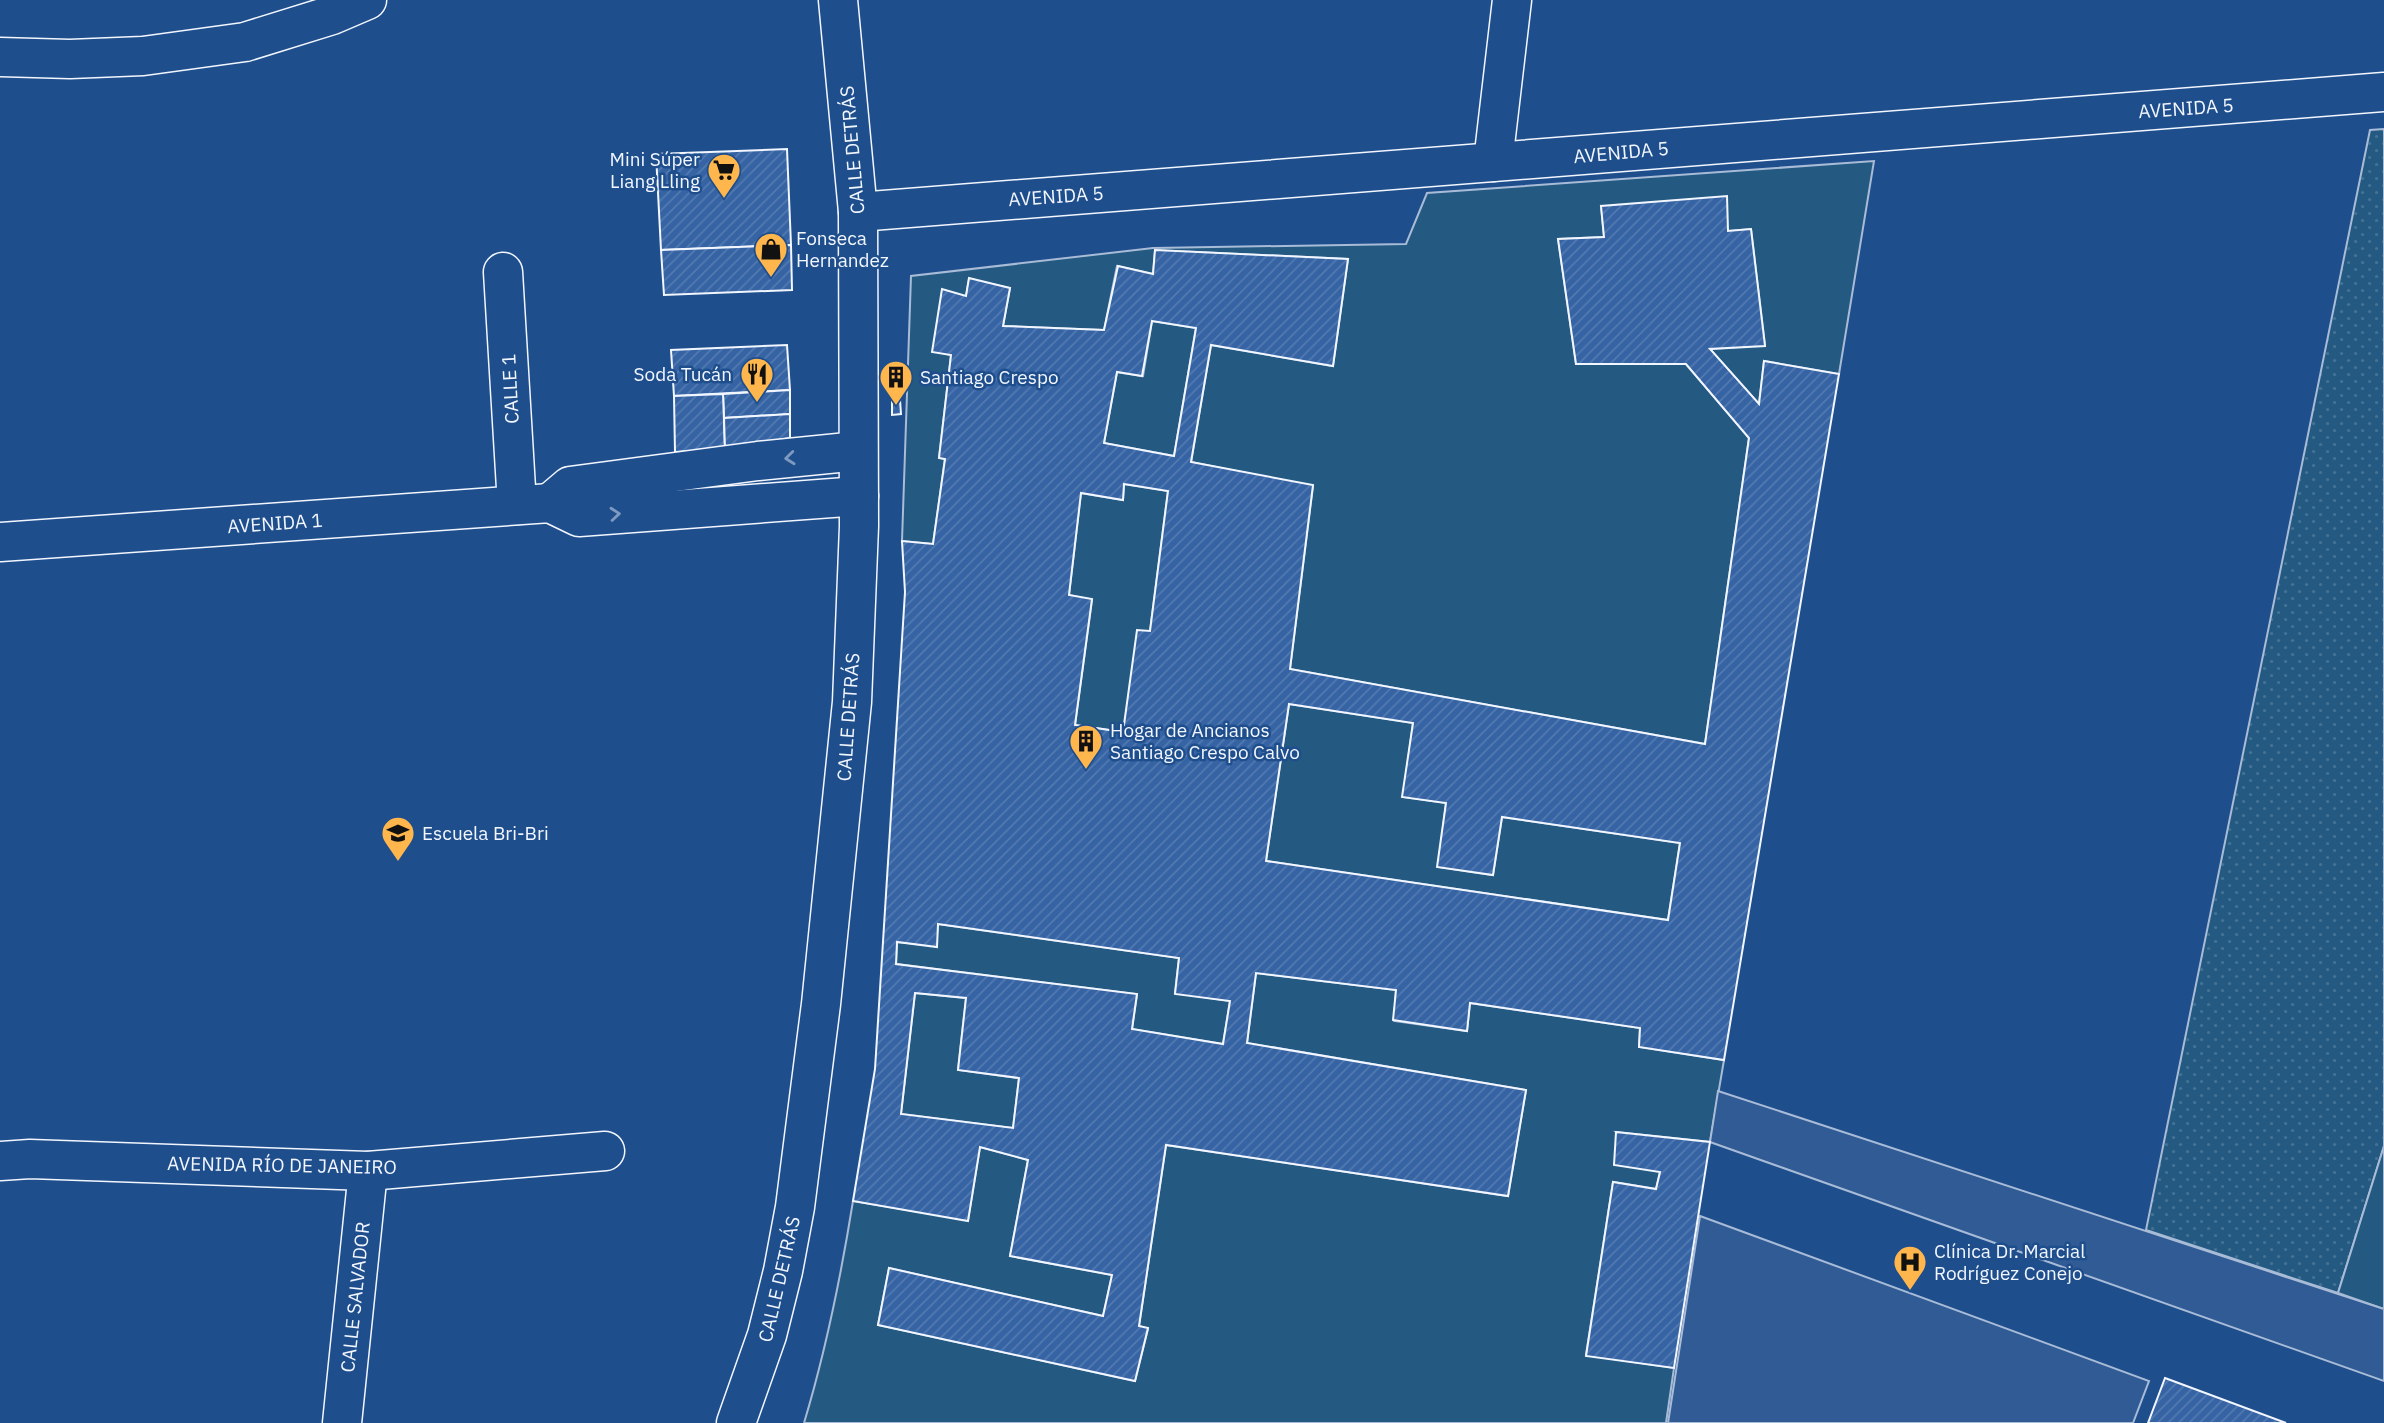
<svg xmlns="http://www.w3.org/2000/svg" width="2384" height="1423" font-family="'IBM Plex Sans',sans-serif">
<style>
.grass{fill:url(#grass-dots);stroke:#a8bbd7;stroke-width:2}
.garden{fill:#245a82;stroke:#a8bbd7;stroke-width:2}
.parking{fill:#305b95;stroke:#a8bbd7;stroke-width:2}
.building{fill:url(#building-hatch);stroke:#f2f6ff;stroke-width:2;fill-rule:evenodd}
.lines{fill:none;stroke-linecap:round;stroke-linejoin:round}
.minor-casing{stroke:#f2f6ff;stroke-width:41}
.minor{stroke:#1f4e8c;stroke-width:38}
.oneway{stroke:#7e9ac0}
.labels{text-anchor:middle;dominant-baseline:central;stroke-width:5;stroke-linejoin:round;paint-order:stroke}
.street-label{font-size:19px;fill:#f2f6ff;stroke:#1f4e8c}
.poi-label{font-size:19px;fill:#f2f6ff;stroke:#1f4e8c;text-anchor:start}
</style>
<defs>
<pattern id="grass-dots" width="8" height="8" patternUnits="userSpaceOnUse" patternTransform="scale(1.75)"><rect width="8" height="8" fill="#245a82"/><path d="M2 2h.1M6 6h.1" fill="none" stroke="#447295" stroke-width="1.8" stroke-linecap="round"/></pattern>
<pattern id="building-hatch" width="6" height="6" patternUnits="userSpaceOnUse" patternTransform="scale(1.75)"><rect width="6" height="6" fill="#3563a3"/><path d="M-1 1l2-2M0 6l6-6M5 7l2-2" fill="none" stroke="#537ab1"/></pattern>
</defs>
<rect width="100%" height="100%" fill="#1f4e8c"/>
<!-- grass -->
<path class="grass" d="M2384,129V1146L2338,1293L2146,1230L2370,130Z"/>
<!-- garden -->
<g class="garden">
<path d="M1874,161L1839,374L1764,361L1759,404L1710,349L1765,345L1751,229L1728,231L1601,206L1604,237L1558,239L1576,364H1686L1749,438L1705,744L1290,669L1313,486L1191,462L1211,345L1333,366L1348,259L1155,250L1153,274L1117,266L1104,330L1003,326L1010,288L969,279L966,296L933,351L951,355L939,458L945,459L933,544L902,541L911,276L1153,248L1406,244L1427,193Z"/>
<path d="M1152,321L1196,328L1174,456L1104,443L1117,372L1143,376Z"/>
<path d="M1124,484L1168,491L1150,631L1123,732L1075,725L1092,600L1069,595L1081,493L1123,500Z"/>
<path d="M1289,704L1413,723L1403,797L1446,803L1438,867L1493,875L1502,817L1680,843L1668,920L1266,861Z"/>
<path d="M938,924L1179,958L1175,993L1230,1001L1223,1044L1132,1029L1137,994L896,964L897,942L936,946Z"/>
<path d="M1256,973L1396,990L1394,1021L1467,1031L1470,1003L1640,1028L1639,1047L1724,1060L1710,1142L1616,1132L1660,1172L1656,1189L1613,1182L1586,1355L1674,1368L1666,1423H804C826,1350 841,1276 853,1201L968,1220L980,1147L1028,1160L1010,1256L1112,1275L1103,1316L889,1268L878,1325L1135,1381L1148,1329L1139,1326L1166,1145L1508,1196L1526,1090L1247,1043Z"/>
<path d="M915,993L966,998L958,1070L1019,1078L1013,1128L901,1114Z"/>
<path d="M2384,1146V1309L2338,1293Z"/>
</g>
<!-- parking -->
<g class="parking">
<path d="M1718,1091L2384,1309V1381L1710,1142Z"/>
<path d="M1700,1216L2149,1381L2133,1423H1668Z"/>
</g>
<!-- building -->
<g class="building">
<path d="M787,149L791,245L661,250L656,154Z"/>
<path d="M1727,196L1728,231L1751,229L1765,346L1710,349L1759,404L1764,361L1839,374L1724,1060L1639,1047L1640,1028L1470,1003L1467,1031L1393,1020L1396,990L1256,973L1247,1043L1526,1090L1508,1196L1166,1145L1139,1326L1148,1328L1135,1381L878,1325L889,1268L1103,1316L1112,1275L1010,1256L1028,1160L980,1147L968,1221L853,1201L875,1069L905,592L902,541L933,544L945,459L939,458L951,355L932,352L942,289L966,296L969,278L1010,288L1003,326L1104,330L1118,266L1153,274L1155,250L1348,259L1333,366L1211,345L1191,462L1313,485L1290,669L1705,744L1749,438L1686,364H1576L1558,239L1604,237L1601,206ZM1152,321L1196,328L1174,456L1104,443L1117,372L1142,376ZM1124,484L1168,491L1150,631L1137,630L1123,732L1075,725L1092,599L1069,595L1081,493L1123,500ZM1289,704L1413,723L1402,797L1446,803L1437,867L1493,875L1502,817L1680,843L1668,920L1266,861ZM938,924L1179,958L1175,994L1230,1001L1223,1044L1132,1029L1137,994L896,964L897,942L937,947ZM915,993L966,998L958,1070L1019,1078L1013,1128L901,1114Z"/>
<path d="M791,245L792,290L664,295L661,250Z"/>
<path d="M787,345L790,390L674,396L671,350Z"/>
<path d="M790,390V414L724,418L723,394Z"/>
<path d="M723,394L725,449L675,452L674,396Z"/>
<path d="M892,400H900L901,414L892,415Z"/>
<path d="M790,414V438L725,449L724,418Z"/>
<path d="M1616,1132L1710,1142L1674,1368L1586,1356L1613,1182L1656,1189L1660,1172L1614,1165Z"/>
<path d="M2165,1378L2286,1423H2148Z"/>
</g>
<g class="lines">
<defs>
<g id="minor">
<path d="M0,57L70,59L143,56L245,42L332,15L367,0"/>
<path d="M1493,162L1512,0"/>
<path d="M858,212L2384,92"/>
<path d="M503,272L517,505"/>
<path d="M550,503L570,486L758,461L858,451"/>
<path d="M0,542L550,503L579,517L859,496"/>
<path d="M0,1161L30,1159L368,1171L605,1151"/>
<path d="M342,1423L368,1171"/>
<path d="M736,1423L767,1335L783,1271L795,1207L821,1004L852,702L859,526L858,212L838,0"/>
</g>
</defs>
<!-- minor casing -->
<use href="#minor" class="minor-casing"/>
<!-- minor -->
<use href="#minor" class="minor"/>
</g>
<!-- one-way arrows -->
<defs><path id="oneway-chevron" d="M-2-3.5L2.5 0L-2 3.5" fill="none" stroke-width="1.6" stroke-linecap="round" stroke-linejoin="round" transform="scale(1.75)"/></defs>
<g class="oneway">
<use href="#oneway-chevron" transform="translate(790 458) rotate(174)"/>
<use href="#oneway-chevron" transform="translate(615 514) rotate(-5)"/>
</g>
<!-- icons -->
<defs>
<symbol id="supermarket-pin" viewBox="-11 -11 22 30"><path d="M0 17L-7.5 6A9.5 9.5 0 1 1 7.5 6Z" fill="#ffb74d" stroke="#1f4e8c"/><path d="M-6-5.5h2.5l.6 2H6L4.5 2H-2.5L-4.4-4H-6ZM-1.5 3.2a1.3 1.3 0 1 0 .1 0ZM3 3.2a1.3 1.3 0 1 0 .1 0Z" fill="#111"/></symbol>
<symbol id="shop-pin" viewBox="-11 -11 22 30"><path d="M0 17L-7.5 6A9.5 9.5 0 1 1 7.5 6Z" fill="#ffb74d" stroke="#1f4e8c"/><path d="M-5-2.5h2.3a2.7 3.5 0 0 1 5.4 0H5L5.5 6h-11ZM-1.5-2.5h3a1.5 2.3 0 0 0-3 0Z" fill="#111"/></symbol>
<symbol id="restaurant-pin" viewBox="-11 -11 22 30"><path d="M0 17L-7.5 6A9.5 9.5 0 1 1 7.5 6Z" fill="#ffb74d" stroke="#1f4e8c"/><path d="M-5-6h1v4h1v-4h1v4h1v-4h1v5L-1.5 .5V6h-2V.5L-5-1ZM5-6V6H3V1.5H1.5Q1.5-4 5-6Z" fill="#111"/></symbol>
<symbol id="building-pin" viewBox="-11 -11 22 30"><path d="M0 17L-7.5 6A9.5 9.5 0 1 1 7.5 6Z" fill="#ffb74d" stroke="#1f4e8c"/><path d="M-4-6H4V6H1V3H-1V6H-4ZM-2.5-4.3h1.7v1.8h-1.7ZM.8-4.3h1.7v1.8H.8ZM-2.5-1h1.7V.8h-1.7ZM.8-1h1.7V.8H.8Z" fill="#111"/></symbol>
<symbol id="school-pin" viewBox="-11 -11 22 30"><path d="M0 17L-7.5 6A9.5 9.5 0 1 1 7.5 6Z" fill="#ffb74d" stroke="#1f4e8c"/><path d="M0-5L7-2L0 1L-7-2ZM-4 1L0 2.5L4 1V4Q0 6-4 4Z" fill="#111"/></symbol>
<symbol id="hospital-pin" viewBox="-11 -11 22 30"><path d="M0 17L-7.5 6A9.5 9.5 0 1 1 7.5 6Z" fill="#ffb74d" stroke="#1f4e8c"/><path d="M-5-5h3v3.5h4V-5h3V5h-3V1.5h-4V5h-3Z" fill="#111"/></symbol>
</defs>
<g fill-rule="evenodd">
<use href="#supermarket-pin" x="705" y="151" width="38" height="52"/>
<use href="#shop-pin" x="752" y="230" width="38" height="52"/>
<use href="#restaurant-pin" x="738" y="355" width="38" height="52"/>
<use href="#building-pin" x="877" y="358" width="38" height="52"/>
<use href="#building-pin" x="1067" y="722" width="38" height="52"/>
<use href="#school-pin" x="379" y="814" width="38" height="52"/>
<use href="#hospital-pin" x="1891" y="1243" width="38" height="52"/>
</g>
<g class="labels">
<!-- street labels -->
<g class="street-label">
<text transform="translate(2186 108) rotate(-4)">AVENIDA 5</text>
<text transform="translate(852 150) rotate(-95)">CALLE DETRÁS</text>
<text transform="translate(1621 152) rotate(-5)">AVENIDA 5</text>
<text transform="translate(1056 196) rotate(-4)">AVENIDA 5</text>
<text transform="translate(510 389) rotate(-93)">CALLE 1</text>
<text transform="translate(275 523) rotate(-4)">AVENIDA 1</text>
<text transform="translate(848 717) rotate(-86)">CALLE DETRÁS</text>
<text transform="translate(282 1165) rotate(1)">AVENIDA RÍO DE JANEIRO</text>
<text transform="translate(779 1279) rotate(-77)">CALLE DETRÁS</text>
<text transform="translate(355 1297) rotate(-84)">CALLE SALVADOR</text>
</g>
<!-- poi labels -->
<g class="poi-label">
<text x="700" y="159" text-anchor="end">Mini Súper<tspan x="700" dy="22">Liang Lling</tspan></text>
<text x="796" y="238">Fonseca<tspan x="796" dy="22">Hernandez</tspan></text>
<text x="732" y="374" text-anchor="end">Soda Tucán</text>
<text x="920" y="377">Santiago Crespo</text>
<text x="1110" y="730">Hogar de Ancianos<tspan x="1110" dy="22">Santiago Crespo Calvo</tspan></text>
<text x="422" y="833">Escuela Bri-Bri</text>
<text x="1934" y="1251">Clínica Dr. Marcial<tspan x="1934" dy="22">Rodríguez Conejo</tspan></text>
</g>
</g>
</svg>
